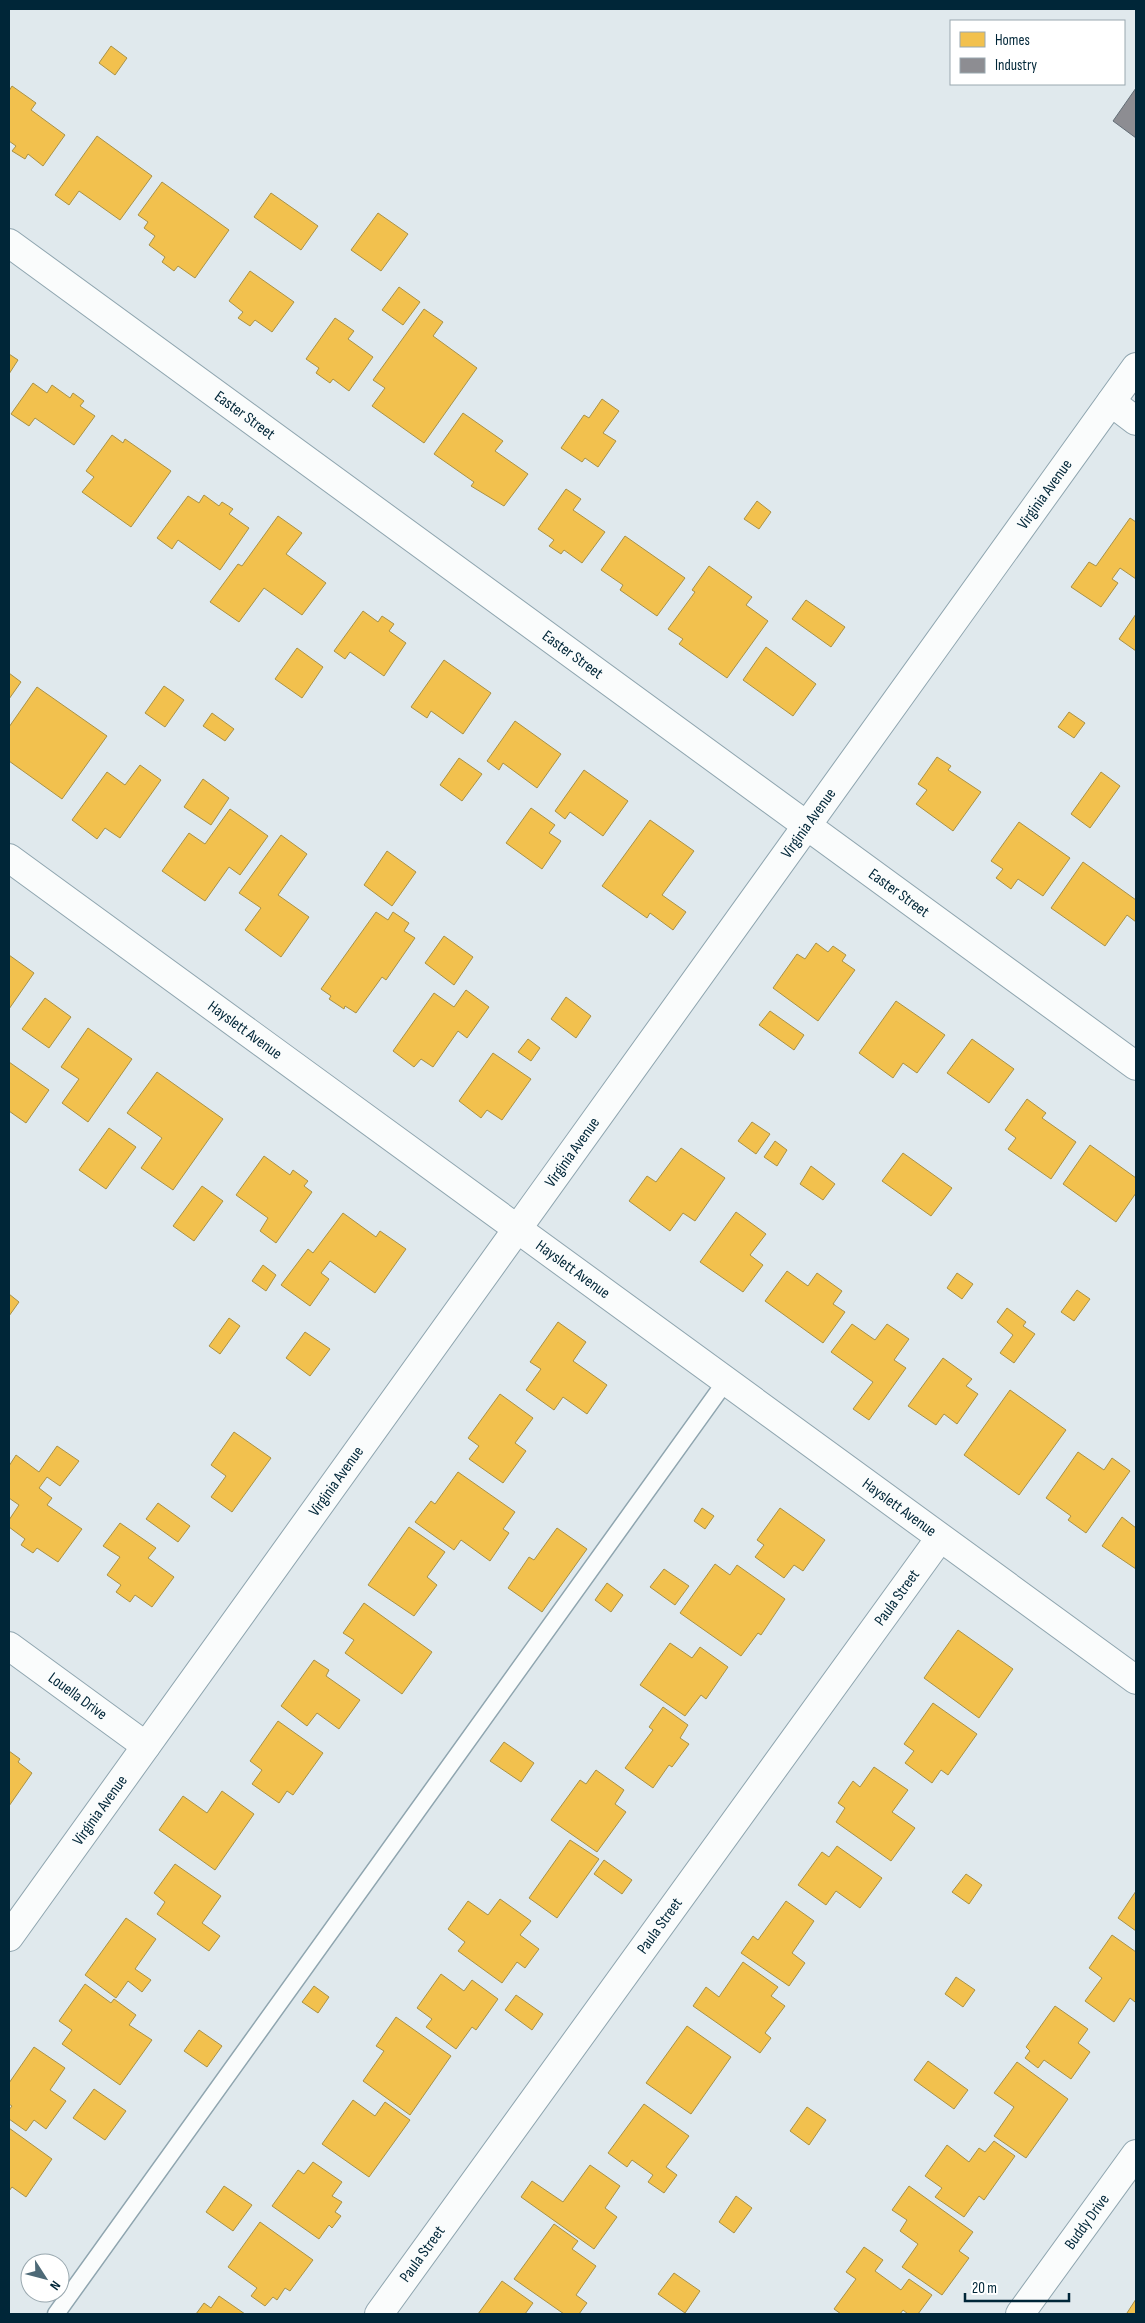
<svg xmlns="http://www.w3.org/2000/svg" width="1145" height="2323" font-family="'Sofia Sans Condensed',sans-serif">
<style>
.homes{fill:#f2c14e;stroke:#a99247}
.industry{fill:#8d8d92;stroke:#636e77}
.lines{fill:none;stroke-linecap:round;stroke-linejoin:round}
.service-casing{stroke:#8fa5af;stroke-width:19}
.minor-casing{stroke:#8fa5af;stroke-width:30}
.tertiary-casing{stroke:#8fa5af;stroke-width:30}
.service{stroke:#fafcfc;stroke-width:16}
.minor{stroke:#fafcfc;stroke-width:28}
.tertiary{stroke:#fafcfc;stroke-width:28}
.labels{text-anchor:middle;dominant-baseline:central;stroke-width:5;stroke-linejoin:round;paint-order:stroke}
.street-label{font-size:16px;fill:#002638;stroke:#fff}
</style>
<rect width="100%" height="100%" fill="#e0e9ed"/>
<!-- homes -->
<g class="homes">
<path d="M111,46L127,58L115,75L99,63Z"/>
<path d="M12,86L36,103L31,110L65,135L43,166L28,154L25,159L12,151L16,146L9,141V91Z"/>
<path d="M97,136L152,176L120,220L79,191L69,205L55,195Z"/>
<path d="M162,182L229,230L195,278L178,266L174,271L162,262L165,257L149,245L155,236L144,228L148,222L138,215Z"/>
<path d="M271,193L318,226L301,250L254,217Z"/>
<path d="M378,213L408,234L381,271L351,250Z"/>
<path d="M250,271L294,302L272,332L255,320L250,326L238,318L243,312L229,301Z"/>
<path d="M399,287L420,302L403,325L382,310Z"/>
<path d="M424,309L443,322L433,336L477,368L424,443L372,406L385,388L373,380Z"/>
<path d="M335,318L354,331L348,339L373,357L349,391L333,379L330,383L316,373L319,368L306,359Z"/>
<path d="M9,354L18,360L9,374Z"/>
<path d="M33,383L47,393L52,385L70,398L73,393L84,401L80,406L95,416L74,445L35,418L29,426L11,414Z"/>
<path d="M602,399L619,411L603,433L616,441L598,467L585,458L582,462L561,448L584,415L589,418Z"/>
<path d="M463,413L503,441L495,451L528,474L504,506L471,486L474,482L434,454Z"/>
<path d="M112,435L123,443L125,439L171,471L131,527L82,492L94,477L86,471Z"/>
<path d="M566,489L581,499L573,510L605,532L582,563L564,550L561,554L549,546L554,540L538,529Z"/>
<path d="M204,495L219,506L222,502L233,509L229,514L249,528L220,570L178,540L172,549L157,538L188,496L199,503Z"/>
<path d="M757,501L771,512L759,529L744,519Z"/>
<path d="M278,516L302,533L286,554L326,583L302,615L264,588L239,622L210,602L238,564L242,566Z"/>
<path d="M1130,518L1136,522V579L1120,568L1112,579L1118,583L1101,607L1071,587L1089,562L1096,566Z"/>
<path d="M625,536L685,578L657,616L620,590L623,585L601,570Z"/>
<path d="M709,566L752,597L746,605L768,621L727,678L679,644L683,639L668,629L695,592L692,590Z"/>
<path d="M806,600L845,627L831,647L792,619Z"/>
<path d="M363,611L378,622L382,616L394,624L389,631L406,643L384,676L350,652L345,659L334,651Z"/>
<path d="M1136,614V651L1119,639Z"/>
<path d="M766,647L816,684L793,716L743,680Z"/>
<path d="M297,648L323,667L302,698L275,679Z"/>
<path d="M444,660L491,693L463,734L431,711L427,718L411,707Z"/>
<path d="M9,673L21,682L9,699Z"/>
<path d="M164,686L184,700L165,727L145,713Z"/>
<path d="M37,687L107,736L62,799L9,761V727Z"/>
<path d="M1069,712L1085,723L1074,738L1058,727Z"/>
<path d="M212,713L234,729L225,741L203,726Z"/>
<path d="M515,721L561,754L537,788L503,763L499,770L487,761Z"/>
<path d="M937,757L951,766L948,770L981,792L953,831L916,804L927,790L918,784Z"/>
<path d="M459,758L482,774L462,801L440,785Z"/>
<path d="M140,765L161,780L120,838L105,828L97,839L72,820L107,772L125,785Z"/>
<path d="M584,770L628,801L603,836L570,812L565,819L555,811Z"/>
<path d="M1101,772L1120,786L1090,828L1071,814Z"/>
<path d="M203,779L229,798L211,825L184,807Z"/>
<path d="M531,808L555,825L549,833L561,841L542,869L506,843Z"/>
<path d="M230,809L268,836L240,875L229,867L205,901L162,871L189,833L205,844Z"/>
<path d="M650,820L694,851L662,895L686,912L673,930L650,913L647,918L602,886Z"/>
<path d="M1019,822L1070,858L1043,896L1018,879L1011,889L996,878L1003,869L991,861Z"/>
<path d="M281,835L307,854L278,895L309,917L281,957L245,930L261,908L239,893Z"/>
<path d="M387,851L416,872L392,906L364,885Z"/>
<path d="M1083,862L1136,900V922L1127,915L1105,946L1051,908Z"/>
<path d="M376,912L388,920L393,912L409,923L404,931L415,938L386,980L382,977L356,1013L345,1006L344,1009L329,999L331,996L321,989Z"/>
<path d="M444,936L473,957L454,985L425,963Z"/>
<path d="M816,943L828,952L833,946L846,955L842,961L855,970L818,1021L773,988L797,954L805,959Z"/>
<path d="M9,955L34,973L9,1009Z"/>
<path d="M466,990L489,1007L467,1038L458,1031L433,1067L421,1059L414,1067L393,1051L434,993L454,1007Z"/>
<path d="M566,997L591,1016L576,1038L551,1019Z"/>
<path d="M45,998L71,1017L49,1048L22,1029Z"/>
<path d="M896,1001L945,1035L917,1073L903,1063L893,1078L859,1053Z"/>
<path d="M770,1011L804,1035L794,1050L759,1025Z"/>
<path d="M88,1028L132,1059L88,1122L62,1103L79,1079L61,1067Z"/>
<path d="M528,1039L540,1048L531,1061L518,1052Z"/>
<path d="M972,1039L1014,1069L989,1103L947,1073Z"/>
<path d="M493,1053L531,1079L502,1120L487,1110L481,1118L459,1101Z"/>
<path d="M9,1062L49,1090L26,1123L9,1111Z"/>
<path d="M157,1072L223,1119L173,1190L141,1168L162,1138L127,1113Z"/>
<path d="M1027,1099L1046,1113L1042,1118L1076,1142L1051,1179L1008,1149L1016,1138L1005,1130Z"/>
<path d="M752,1122L770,1134L756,1154L738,1141Z"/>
<path d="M109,1128L136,1147L106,1189L79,1170Z"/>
<path d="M775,1141L787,1150L777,1166L764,1157Z"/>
<path d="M1090,1145L1136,1178V1193L1116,1222L1063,1184Z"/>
<path d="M681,1148L725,1178L695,1221L683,1213L670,1231L629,1201L647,1176L656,1182Z"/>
<path d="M903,1153L952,1188L931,1216L882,1181Z"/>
<path d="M264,1156L290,1175L293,1170L308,1181L304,1186L312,1192L276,1243L260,1231L268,1218L236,1195Z"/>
<path d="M811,1166L835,1184L823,1200L800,1184Z"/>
<path d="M202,1186L223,1201L194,1241L173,1226Z"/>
<path d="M736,1212L766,1234L750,1255L763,1265L743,1292L700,1262Z"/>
<path d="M343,1213L376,1237L380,1231L406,1249L375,1293L330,1261L321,1273L329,1279L310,1306L281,1285L308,1249L313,1253Z"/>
<path d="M263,1265L276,1275L266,1291L252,1281Z"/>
<path d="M787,1271L808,1286L817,1273L842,1291L833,1304L845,1312L823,1343L765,1301Z"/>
<path d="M957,1273L973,1284L962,1299L947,1288Z"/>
<path d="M1077,1290L1090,1299L1074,1321L1061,1312Z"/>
<path d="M9,1294L19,1302L9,1316Z"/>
<path d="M1007,1308L1026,1322L1023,1326L1035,1334L1014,1363L1000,1353L1013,1335L997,1322Z"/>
<path d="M229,1318L240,1326L220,1354L209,1346Z"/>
<path d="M558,1322L586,1342L573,1361L607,1385L587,1414L563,1397L554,1410L526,1390L541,1369L530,1362Z"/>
<path d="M852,1324L875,1340L887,1324L909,1339L894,1360L906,1368L869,1420L853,1409L873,1382L831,1352Z"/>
<path d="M305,1332L330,1349L310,1376L286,1358Z"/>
<path d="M943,1358L972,1379L966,1386L978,1394L957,1424L944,1414L936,1425L908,1406Z"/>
<path d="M1010,1390L1066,1430L1019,1495L964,1455Z"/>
<path d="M500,1394L533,1418L515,1443L526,1451L503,1483L469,1459L479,1446L468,1438Z"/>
<path d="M234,1432L271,1458L232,1512L211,1497L226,1476L211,1465Z"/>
<path d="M57,1446L79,1461L60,1486L47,1477L39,1488L52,1498L47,1505L82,1529L58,1562L37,1548L33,1553L21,1545L25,1539L9,1527V1520L19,1505L9,1498V1466L16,1455L39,1472Z"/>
<path d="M1078,1452L1104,1470L1112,1458L1130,1471L1086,1533L1068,1520L1071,1516L1046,1498Z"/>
<path d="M458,1472L515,1512L503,1529L509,1533L490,1561L461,1540L454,1550L415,1522L431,1501L435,1504Z"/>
<path d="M158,1503L190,1526L178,1542L146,1519Z"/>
<path d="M702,1508L714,1516L705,1529L694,1521Z"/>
<path d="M780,1508L825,1540L803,1571L794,1565L784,1578L755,1557L764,1545L757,1540Z"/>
<path d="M1122,1517L1136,1528V1569L1102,1546Z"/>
<path d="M120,1523L156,1548L148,1558L174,1577L152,1607L135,1595L130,1602L116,1592L121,1585L107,1575L120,1557L103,1546Z"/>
<path d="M409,1527L445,1552L427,1577L437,1585L414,1616L368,1585Z"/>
<path d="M557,1528L587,1549L542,1612L508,1588L529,1557L534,1560Z"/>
<path d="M715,1564L730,1575L737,1565L785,1599L761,1635L758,1633L741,1656L680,1613Z"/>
<path d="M664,1569L689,1586L675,1605L650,1587Z"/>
<path d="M607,1583L623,1595L611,1612L595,1600Z"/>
<path d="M364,1603L432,1652L402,1694L345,1653L354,1640L343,1633Z"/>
<path d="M958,1630L1013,1669L979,1718L924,1678Z"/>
<path d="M670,1643L692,1658L700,1647L728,1667L706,1699L701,1695L685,1716L640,1685Z"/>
<path d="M314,1660L329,1670L326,1676L360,1700L339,1729L317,1713L307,1726L281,1706Z"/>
<path d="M933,1703L977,1734L948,1775L941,1770L932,1783L905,1763L914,1751L904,1744Z"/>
<path d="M663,1707L688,1725L680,1738L689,1744L672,1767L669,1765L653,1788L625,1768L653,1730L649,1727Z"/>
<path d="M278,1721L323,1753L293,1795L287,1791L279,1803L252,1784L262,1770L250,1761Z"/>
<path d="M504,1742L534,1763L521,1782L490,1761Z"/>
<path d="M9,1751L20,1759L18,1762L32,1773L9,1806Z"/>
<path d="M874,1767L908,1790L892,1812L915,1828L891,1861L836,1822L845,1808L838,1803L853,1781L860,1787Z"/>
<path d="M596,1770L624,1790L615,1804L626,1812L597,1852L551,1820L580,1780L586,1784Z"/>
<path d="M222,1791L254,1814L215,1870L159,1830L183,1796L207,1813Z"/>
<path d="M570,1840L599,1859L557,1918L529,1898Z"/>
<path d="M837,1846L882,1878L860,1908L836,1891L826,1905L798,1885L822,1852L829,1857Z"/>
<path d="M604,1860L632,1880L622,1894L594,1874Z"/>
<path d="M175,1864L221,1896L202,1923L220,1936L209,1951L157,1914L165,1902L154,1893Z"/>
<path d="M966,1874L982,1885L969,1904L952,1892Z"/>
<path d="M1136,1891V1931L1118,1918Z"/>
<path d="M500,1899L531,1921L520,1935L539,1949L525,1968L517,1962L502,1983L458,1951L465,1942L448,1929L468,1901L488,1915Z"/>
<path d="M786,1901L814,1921L792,1953L805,1963L789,1986L741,1953L753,1936L758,1940Z"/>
<path d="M126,1918L156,1939L135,1969L151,1980L142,1992L128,1981L116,1998L85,1975Z"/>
<path d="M1112,1935L1136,1952V2000L1135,2002L1130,1998L1114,2022L1085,2001L1102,1978L1089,1968Z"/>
<path d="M743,1962L778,1987L771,1996L785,2006L765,2033L771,2038L760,2053L693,2006L706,1987L719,1997Z"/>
<path d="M441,1974L464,1991L472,1980L498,1999L476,2030L472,2027L456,2049L426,2027L432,2019L417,2008Z"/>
<path d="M956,1977L975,1990L963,2007L945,1994Z"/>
<path d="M85,1984L111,2003L114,1999L136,2015L129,2025L152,2040L120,2085L62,2044L72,2030L59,2021Z"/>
<path d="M314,1986L329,1997L318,2013L302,2002Z"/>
<path d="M516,1995L543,2014L532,2030L505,2010Z"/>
<path d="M1055,2006L1088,2029L1078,2043L1090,2052L1071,2079L1044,2060L1038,2068L1025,2058L1030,2051L1026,2047Z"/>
<path d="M396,2017L451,2056L410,2115L363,2081L384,2051L376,2046Z"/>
<path d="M687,2026L731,2057L691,2114L646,2083Z"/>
<path d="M199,2030L222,2046L207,2067L184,2051Z"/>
<path d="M34,2047L65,2068L50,2090L66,2101L46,2129L34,2120L26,2131L9,2119V2110L12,2106L9,2104V2083Z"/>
<path d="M928,2061L968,2090L954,2109L914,2080Z"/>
<path d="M1017,2062L1068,2099L1026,2158L994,2136L1014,2107L994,2093Z"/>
<path d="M94,2089L126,2111L105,2140L73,2118Z"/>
<path d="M353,2100L375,2116L385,2102L410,2120L369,2177L322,2144Z"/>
<path d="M644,2104L689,2136L666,2167L677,2175L664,2193L648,2182L653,2175L632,2160L627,2167L608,2153Z"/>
<path d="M807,2107L826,2120L809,2145L790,2131Z"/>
<path d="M9,2128L52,2159L26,2197L12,2187L9,2191Z"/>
<path d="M994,2141L1015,2156L984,2200L979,2196L964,2217L935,2197L942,2188L925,2176L947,2145L969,2162L979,2148L985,2152Z"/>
<path d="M313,2162L342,2182L332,2196L342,2202L335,2212L341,2216L332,2228L329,2225L319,2239L272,2206L298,2170L304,2174Z"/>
<path d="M590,2165L620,2186L605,2208L617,2217L594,2249L521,2197L532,2181L563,2202Z"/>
<path d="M224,2186L252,2205L233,2231L206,2212Z"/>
<path d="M909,2186L973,2232L959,2251L969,2258L942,2295L902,2267L918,2244L900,2231L907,2220L892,2210Z"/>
<path d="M736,2196L752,2208L734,2233L719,2222Z"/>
<path d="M260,2222L313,2260L290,2291L285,2288L277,2300L273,2297L265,2306L251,2296L257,2288L228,2267Z"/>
<path d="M554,2224L578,2241L572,2249L596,2266L576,2295L587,2303L579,2314H564L514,2279Z"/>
<path d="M864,2247L883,2260L875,2271L901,2290L909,2279L932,2295L918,2314H908L903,2310L900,2314H841L834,2309L856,2279L846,2272Z"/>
<path d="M674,2273L700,2291L685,2313L658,2294Z"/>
<path d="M502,2281L533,2303L525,2314H478Z"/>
<path d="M219,2296L245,2314H196L204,2303L211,2308Z"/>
<path d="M1136,2299V2314H1129L1127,2313Z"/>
</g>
<!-- industry -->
<path class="industry" d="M1136,88V138L1113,121Z"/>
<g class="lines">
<defs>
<path id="service" d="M56,2314L726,1381"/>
<g id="minor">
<path id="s1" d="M9,243L1136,1066"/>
<path d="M1111,402L1136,421"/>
<path id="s2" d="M9,858L1136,1680"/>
<path id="s3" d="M9,1646L146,1746"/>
<path id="s4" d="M379,2314L940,1538"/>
<path id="s5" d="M1020,2314L1136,2154"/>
</g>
<g id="tertiary">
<path id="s6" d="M9,1937L1136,367"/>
</g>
</defs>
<!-- service casing -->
<use href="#service" class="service-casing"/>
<!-- minor casing -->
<use href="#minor" class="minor-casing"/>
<!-- tertiary casing -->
<use href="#tertiary" class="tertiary-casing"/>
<!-- service -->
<use href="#service" class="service"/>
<!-- minor -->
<use href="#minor" class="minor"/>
<!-- tertiary -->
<use href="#tertiary" class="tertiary"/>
</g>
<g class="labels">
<!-- street labels -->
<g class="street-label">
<text stroke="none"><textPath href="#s1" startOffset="292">Easter Street</textPath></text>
<text stroke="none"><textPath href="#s6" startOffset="1776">Virginia Avenue</textPath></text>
<text stroke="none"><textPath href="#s1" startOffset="698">Easter Street</textPath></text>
<text stroke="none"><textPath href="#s6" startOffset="1371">Virginia Avenue</textPath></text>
<text stroke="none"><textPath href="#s1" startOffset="1102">Easter Street</textPath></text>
<text stroke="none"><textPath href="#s2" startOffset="292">Hayslett Avenue</textPath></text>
<text stroke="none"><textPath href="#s6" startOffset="966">Virginia Avenue</textPath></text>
<text stroke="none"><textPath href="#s2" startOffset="698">Hayslett Avenue</textPath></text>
<text stroke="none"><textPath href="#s6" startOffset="561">Virginia Avenue</textPath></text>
<text stroke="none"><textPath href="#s2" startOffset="1102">Hayslett Avenue</textPath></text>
<text stroke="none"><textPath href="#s4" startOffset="884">Paula Street</textPath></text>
<text stroke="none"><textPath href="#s3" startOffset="85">Louella Drive</textPath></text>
<text stroke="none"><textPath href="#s6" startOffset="156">Virginia Avenue</textPath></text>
<text stroke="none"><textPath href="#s4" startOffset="479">Paula Street</textPath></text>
<text stroke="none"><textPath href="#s5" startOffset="114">Buddy Drive</textPath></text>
<text stroke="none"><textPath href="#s4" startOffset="74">Paula Street</textPath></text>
</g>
</g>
<!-- border -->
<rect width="1145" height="2323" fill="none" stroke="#002638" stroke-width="20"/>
<!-- legend -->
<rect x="950" y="20" width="175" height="65" fill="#ffffff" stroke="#99a8af"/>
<rect x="960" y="32" width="25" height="15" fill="#f2c14e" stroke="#99a8af"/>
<text x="995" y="45" font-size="15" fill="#002638">Homes</text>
<rect x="960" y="58" width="25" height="15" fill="#8d8d92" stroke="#99a8af"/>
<text x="995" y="70" font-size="15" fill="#002638">Industry</text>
<!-- north arrow -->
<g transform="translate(45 2278) rotate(126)"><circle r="24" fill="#ffffff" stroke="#99a8af"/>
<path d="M0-4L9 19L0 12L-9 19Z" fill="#4e6a77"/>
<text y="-8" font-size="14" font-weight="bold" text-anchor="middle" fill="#002638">N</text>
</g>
<!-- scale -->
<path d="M965 2293v8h104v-8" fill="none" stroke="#002638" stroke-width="2.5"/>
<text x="972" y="2293" font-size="15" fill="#002638" stroke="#ffffff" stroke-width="4" paint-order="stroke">20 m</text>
</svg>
